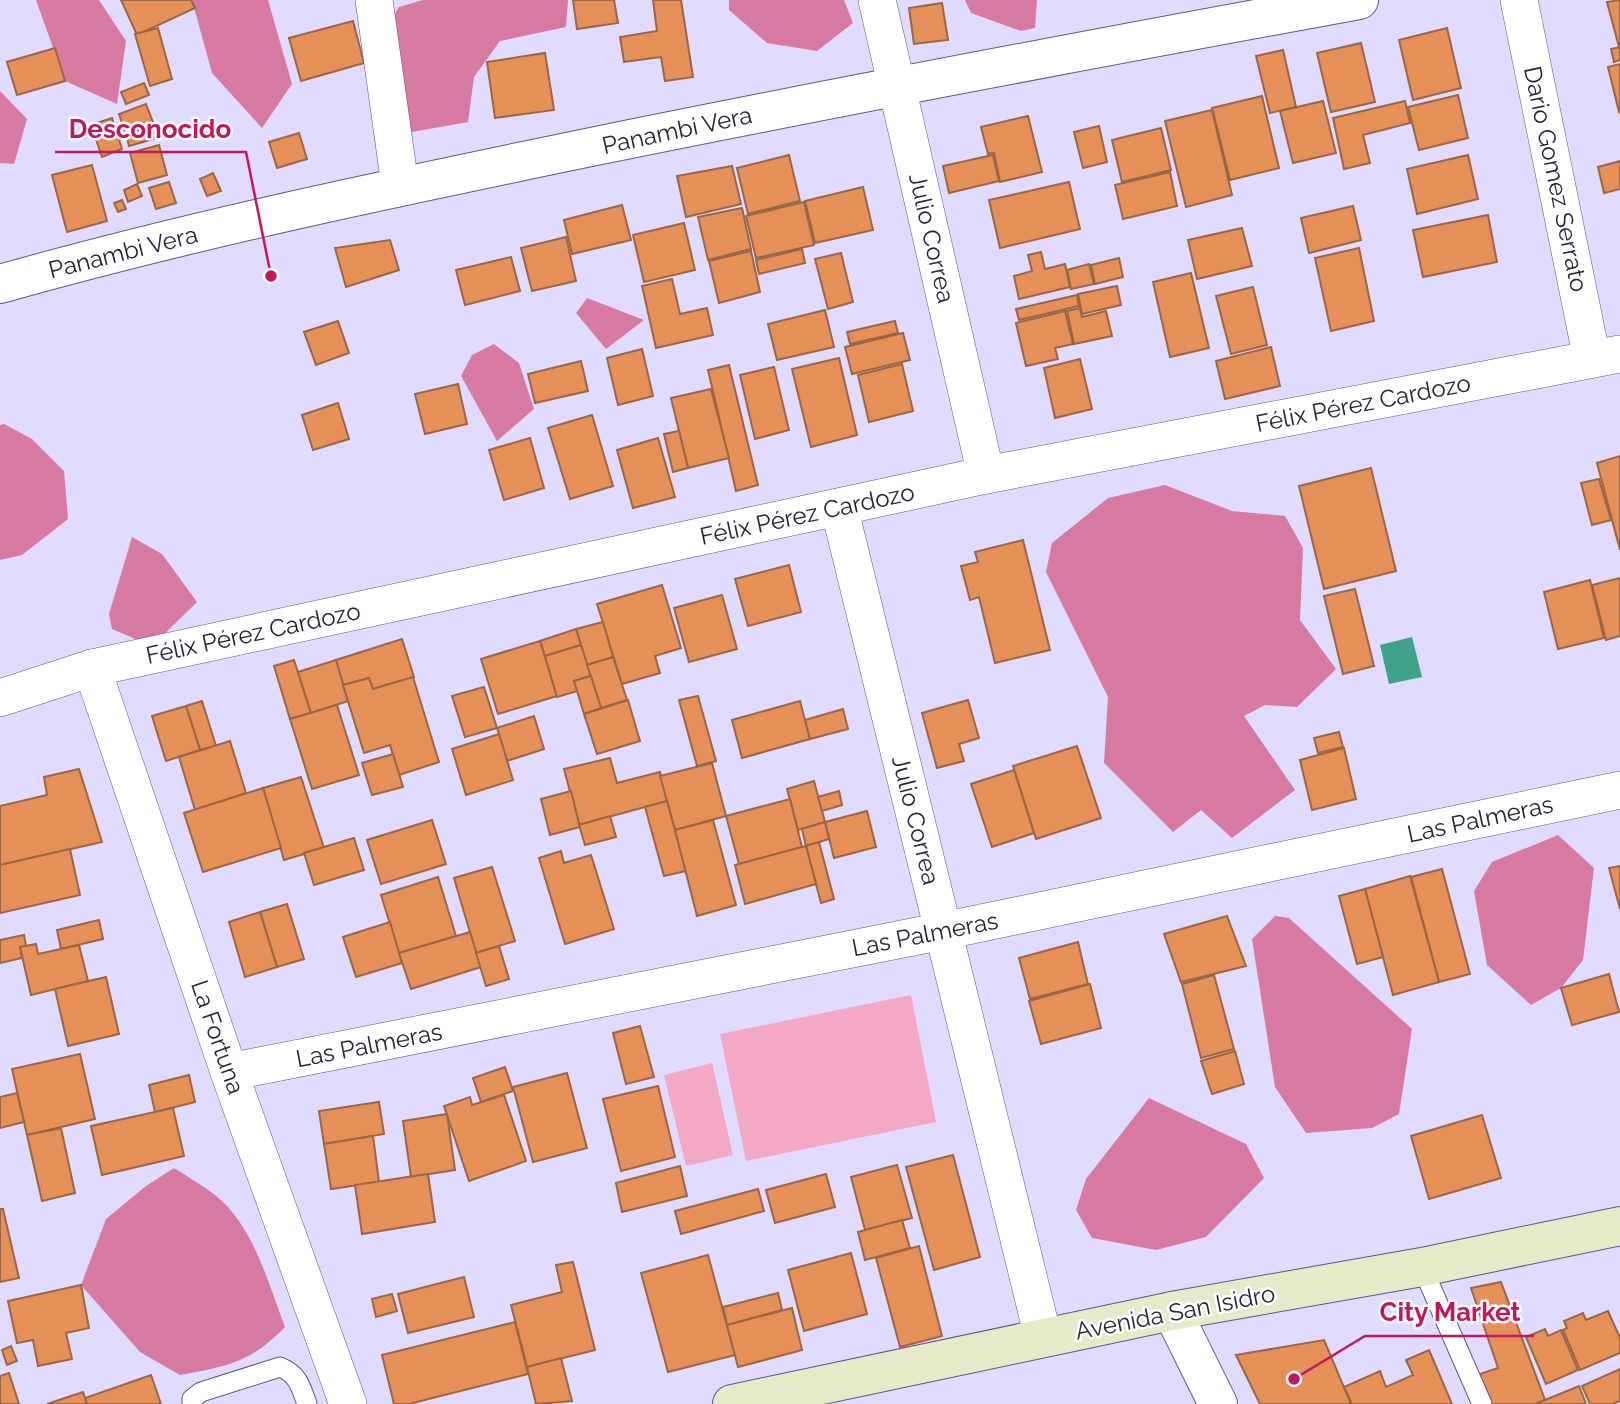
<svg xmlns="http://www.w3.org/2000/svg" width="1620" height="1404" font-family="Raleway,sans-serif">
<style>
.green{fill:#f3a8c6}
.forest{fill:#d77aa2}
.water{fill:#3fa38a}
.building{fill:#e59058;stroke:#9a6645;stroke-width:2}
.lines{fill:none;stroke-linecap:round;stroke-linejoin:round}
.service-casing{stroke:#605487;stroke-width:21}
.minor-casing{stroke:#605487;stroke-width:38}
.tertiary-casing{stroke:#605487;stroke-width:40}
.secondary-casing{stroke:#605487;stroke-width:40}
.service{stroke:#fff;stroke-width:19}
.minor{stroke:#fff;stroke-width:37}
.tertiary{stroke:#fff;stroke-width:38}
.secondary{stroke:#e7eac9;stroke-width:38}
.labels{text-anchor:middle;dominant-baseline:central;stroke-width:5;stroke-linejoin:round;paint-order:stroke}
.street-label{font-size:24px;fill:#272239;stroke:#fff}
.leader{fill:none;stroke:#c2185b;stroke-width:2.5}
.callout-dot{fill:#c2185b;stroke:#fff;stroke-width:2.5}
.callout-label{font-size:26px;text-anchor:middle;font-weight:bold;fill:#c2185b;stroke:#fff;stroke-width:5;stroke-linejoin:round;paint-order:stroke}
</style>
<rect width="100%" height="100%" fill="#e1dbff"/>
<!-- green -->
<g class="green">
<path d="M911,995L936,1122L746,1161L720,1034Z"/>
<path d="M712,1063L733,1155L686,1166L664,1075Z"/>
</g>
<!-- forest -->
<g class="forest">
<path d="M36,0H99L126,41L117,104L65,81Z"/>
<path d="M192,0H268L292,84L262,128L212,73Z"/>
<path d="M423,0H568L566,27L500,41L474,77L468,122L412,132L364,63L399,7Z"/>
<path d="M729,0H844L853,23L817,51L767,43L729,10Z"/>
<path d="M965,0H1037L1035,28L1021,31L971,13Z"/>
<path d="M0,91L27,119L14,164L0,163Z"/>
<path d="M587,298L644,320L606,349L576,313Z"/>
<path d="M494,344L519,363L534,409L497,441L461,376L472,355Z"/>
<path d="M4,424L32,439L64,471L68,519L22,555L0,560V425Z"/>
<path d="M1165,485L1232,511L1285,516L1303,548L1300,620L1336,669L1297,707L1265,705L1244,716L1295,790L1232,838L1201,810L1173,832L1104,763L1108,697L1046,572L1052,543L1108,498Z"/>
<path d="M132,537L162,554L197,602L152,646L112,629L109,614Z"/>
<path d="M1558,835L1594,868L1583,960L1561,988L1531,1005L1487,965L1474,891L1492,862Z"/>
<path d="M1275,916L1289,918L1412,1029L1399,1114L1372,1128L1306,1133L1275,1087L1252,939Z"/>
<path d="M1149,1098L1246,1144L1264,1178L1206,1237L1156,1250L1092,1238L1076,1210L1086,1179Z"/>
<path d="M174,1168C188,1177 202,1185 215,1195C254,1226 268,1283 285,1327C250,1363 227,1366 180,1375L140,1352L81,1285L106,1219L146,1186Z"/>
</g>
<!-- water -->
<path class="water" d="M1412,637L1422,677L1389,684L1380,645Z"/>
<!-- building -->
<g class="building">
<path d="M121,0H191L195,8L137,35Z"/>
<path d="M573,0H614L618,23L577,29Z"/>
<path d="M653,0H681L693,77L665,81L661,57L624,62L620,37L657,31Z"/>
<path d="M1620,0V46L1619,47L1607,2Z"/>
<path d="M942,3L948,40L914,44L909,8Z"/>
<path d="M353,21L364,63L301,81L289,38Z"/>
<path d="M158,28L172,79L150,86L135,34Z"/>
<path d="M1447,28L1461,88L1413,100L1399,40Z"/>
<path d="M1361,43L1375,102L1331,112L1317,53Z"/>
<path d="M1620,47V60L1614,62L1611,49Z"/>
<path d="M55,48L65,81L17,95L7,62Z"/>
<path d="M1283,50L1296,107L1270,113L1256,56Z"/>
<path d="M545,53L554,110L495,118L487,62Z"/>
<path d="M1620,64V111L1619,112L1608,67Z"/>
<path d="M144,83L149,95L126,104L121,92Z"/>
<path d="M1458,95L1468,138L1419,150L1408,107Z"/>
<path d="M1262,96L1279,168L1230,180L1212,108Z"/>
<path d="M1323,101L1336,153L1293,163L1280,111Z"/>
<path d="M1405,101L1410,123L1363,135L1370,163L1344,169L1333,118Z"/>
<path d="M146,104L154,125L126,135L119,114Z"/>
<path d="M1212,110L1232,195L1186,207L1165,121Z"/>
<path d="M1028,116L1042,172L1000,182L994,153L988,154L981,127Z"/>
<path d="M112,118L122,149L102,157L91,125Z"/>
<path d="M154,125L157,138L129,146L126,133Z"/>
<path d="M1099,126L1107,162L1083,168L1074,132Z"/>
<path d="M1161,128L1171,170L1122,182L1112,140Z"/>
<path d="M299,133L307,159L277,168L269,142Z"/>
<path d="M159,145L167,175L138,183L130,153Z"/>
<path d="M789,155L800,201L748,214L737,168Z"/>
<path d="M993,155L999,181L949,193L943,166Z"/>
<path d="M1468,155L1478,199L1417,214L1407,169Z"/>
<path d="M1620,161V189L1604,193L1598,167Z"/>
<path d="M92,165L107,221L67,232L52,175Z"/>
<path d="M732,166L741,204L686,217L677,176Z"/>
<path d="M1170,172L1177,206L1123,219L1115,185Z"/>
<path d="M213,173L221,191L207,196L200,179Z"/>
<path d="M169,182L176,203L156,209L149,188Z"/>
<path d="M1069,182L1080,229L1000,248L989,200Z"/>
<path d="M137,184L142,196L128,202L124,190Z"/>
<path d="M863,187L873,230L815,243L805,201Z"/>
<path d="M122,200L126,209L118,212L114,203Z"/>
<path d="M804,202L814,245L756,258L746,216Z"/>
<path d="M622,205L631,240L572,254L564,220Z"/>
<path d="M1353,206L1361,240L1309,253L1301,218Z"/>
<path d="M742,208L751,249L708,260L698,217Z"/>
<path d="M1488,215L1497,262L1423,277L1413,230Z"/>
<path d="M684,223L695,270L644,282L633,235Z"/>
<path d="M1242,228L1252,266L1197,279L1188,240Z"/>
<path d="M566,237L576,281L532,291L521,248Z"/>
<path d="M390,240L399,270L346,287L335,248Z"/>
<path d="M1359,248L1374,321L1331,331L1315,258Z"/>
<path d="M802,249L805,263L759,274L756,260Z"/>
<path d="M751,251L760,292L719,303L709,261Z"/>
<path d="M1041,252L1045,269L1065,264L1070,287L1019,299L1014,276L1032,271L1028,255Z"/>
<path d="M841,253L853,302L828,309L815,259Z"/>
<path d="M511,257L520,291L465,305L456,270Z"/>
<path d="M1119,258L1123,277L1095,284L1091,265Z"/>
<path d="M1089,264L1094,284L1071,289L1067,270Z"/>
<path d="M1191,273L1209,348L1170,357L1153,282Z"/>
<path d="M672,279L680,314L707,308L713,335L656,348L642,286Z"/>
<path d="M1117,286L1121,305L1082,314L1078,294Z"/>
<path d="M1253,287L1267,345L1231,354L1216,296Z"/>
<path d="M1077,295L1079,306L1019,320L1016,309Z"/>
<path d="M1080,308L1082,317L1106,311L1112,336L1074,344L1067,311Z"/>
<path d="M825,310L834,347L777,360L768,324Z"/>
<path d="M1065,311L1073,344L1055,348L1058,359L1026,366L1016,323Z"/>
<path d="M338,321L349,353L316,365L304,332Z"/>
<path d="M895,321L898,333L850,344L847,332Z"/>
<path d="M903,333L910,360L852,374L845,347Z"/>
<path d="M1271,347L1280,386L1225,399L1216,361Z"/>
<path d="M642,349L653,396L618,405L607,358Z"/>
<path d="M839,358L857,435L811,447L792,369Z"/>
<path d="M1080,359L1092,409L1055,418L1044,368Z"/>
<path d="M581,361L588,391L535,403L528,374Z"/>
<path d="M902,364L913,411L869,422L858,375Z"/>
<path d="M729,365L758,485L736,491L708,370Z"/>
<path d="M774,367L789,430L755,439L740,375Z"/>
<path d="M458,384L467,424L425,434L415,394Z"/>
<path d="M711,389L729,458L688,468L671,398Z"/>
<path d="M338,403L349,439L313,450L302,415Z"/>
<path d="M592,415L613,486L570,499L548,428Z"/>
<path d="M679,431L688,468L673,472L664,434Z"/>
<path d="M530,438L544,488L504,500L489,450Z"/>
<path d="M658,438L675,497L633,508L617,450Z"/>
<path d="M1620,456V550L1597,463Z"/>
<path d="M1371,468L1396,571L1324,589L1299,486Z"/>
<path d="M1599,479L1611,520L1592,525L1581,483Z"/>
<path d="M1023,540L1050,650L995,663L979,597L970,600L961,566L978,562L975,552Z"/>
<path d="M789,565L801,612L748,626L735,579Z"/>
<path d="M1620,578V636L1606,640L1592,585Z"/>
<path d="M1590,580L1604,638L1558,649L1544,592Z"/>
<path d="M662,585L681,648L655,656L660,673L622,684L597,604Z"/>
<path d="M1355,589L1374,666L1343,674L1324,596Z"/>
<path d="M722,595L737,649L689,662L674,608Z"/>
<path d="M603,622L613,657L587,665L576,629Z"/>
<path d="M576,629L581,645L545,656L540,641Z"/>
<path d="M402,639L414,677L373,689L369,678L343,685L336,660Z"/>
<path d="M540,641L557,696L498,714L481,659Z"/>
<path d="M581,645L591,676L574,681L577,691L557,697L545,656Z"/>
<path d="M613,657L627,700L601,708L587,665Z"/>
<path d="M294,660L311,713L290,719L274,666Z"/>
<path d="M336,660L348,701L311,713L298,672Z"/>
<path d="M591,676L601,708L584,714L574,681Z"/>
<path d="M413,677L439,762L399,775L390,745L364,753L343,685L369,678L373,689Z"/>
<path d="M484,687L497,728L465,737L452,696Z"/>
<path d="M698,696L716,761L697,766L679,700Z"/>
<path d="M628,700L640,741L597,754L584,714Z"/>
<path d="M968,700L979,738L959,744L964,761L937,768L922,713Z"/>
<path d="M202,701L216,746L200,750L186,706Z"/>
<path d="M800,701L810,739L742,758L732,720Z"/>
<path d="M337,705L359,775L312,789L290,719Z"/>
<path d="M186,706L200,750L166,761L152,716Z"/>
<path d="M843,709L848,729L810,739L805,720Z"/>
<path d="M534,716L544,749L507,761L497,728Z"/>
<path d="M1339,732L1343,747L1318,753L1314,738Z"/>
<path d="M499,734L513,780L466,795L452,749Z"/>
<path d="M230,741L246,793L195,810L179,757Z"/>
<path d="M1077,746L1101,818L1036,839L1013,766Z"/>
<path d="M1344,748L1356,799L1312,810L1300,760Z"/>
<path d="M393,754L403,787L372,795L362,763Z"/>
<path d="M610,758L617,783L660,772L667,801L579,825L564,769Z"/>
<path d="M712,763L726,816L675,830L660,776Z"/>
<path d="M79,769L102,842L0,865V806L47,795L44,777Z"/>
<path d="M1014,770L1034,833L992,847L971,784Z"/>
<path d="M301,777L324,848L284,860L263,788Z"/>
<path d="M814,781L825,822L798,830L787,789Z"/>
<path d="M263,788L281,848L203,872L184,813Z"/>
<path d="M571,791L580,827L550,835L541,799Z"/>
<path d="M839,791L842,805L822,811L818,797Z"/>
<path d="M790,799L802,847L739,864L726,816Z"/>
<path d="M667,801L686,871L664,876L645,807Z"/>
<path d="M867,811L876,847L834,858L825,822Z"/>
<path d="M610,816L616,837L585,845L579,825Z"/>
<path d="M432,820L446,864L381,884L367,840Z"/>
<path d="M713,820L736,905L697,916L675,830Z"/>
<path d="M825,822L829,839L806,846L802,829Z"/>
<path d="M354,838L364,870L314,885L304,853Z"/>
<path d="M819,842L834,899L821,903L806,846Z"/>
<path d="M806,846L816,884L745,904L735,865Z"/>
<path d="M70,849L80,895L0,913V865Z"/>
<path d="M561,851L564,863L591,855L614,929L565,944L539,858Z"/>
<path d="M1620,866V909L1609,868Z"/>
<path d="M492,867L515,941L476,953L454,878Z"/>
<path d="M1442,869L1470,974L1439,982L1411,877Z"/>
<path d="M1410,876L1439,982L1393,995L1365,889Z"/>
<path d="M438,877L456,936L399,953L381,895Z"/>
<path d="M1365,889L1383,957L1357,964L1339,896Z"/>
<path d="M287,904L304,959L277,967L260,912Z"/>
<path d="M260,912L277,967L245,977L229,922Z"/>
<path d="M1227,916L1246,966L1181,982L1164,934Z"/>
<path d="M99,920L103,939L61,949L57,930Z"/>
<path d="M390,922L402,963L356,977L343,937Z"/>
<path d="M470,932L481,967L411,989L399,953Z"/>
<path d="M24,935L26,946L20,947L22,958L0,963V940Z"/>
<path d="M1078,942L1088,984L1030,999L1019,958Z"/>
<path d="M36,944L38,954L79,945L88,981L31,995L20,947Z"/>
<path d="M499,946L509,979L486,986L476,953Z"/>
<path d="M1609,974L1619,1012L1572,1025L1561,988Z"/>
<path d="M1214,975L1234,1049L1201,1058L1182,984Z"/>
<path d="M106,977L119,1034L68,1046L55,989Z"/>
<path d="M1090,984L1101,1028L1041,1044L1029,1001Z"/>
<path d="M640,1026L654,1077L626,1084L613,1033Z"/>
<path d="M1235,1051L1244,1084L1212,1094L1201,1061Z"/>
<path d="M80,1054L95,1119L27,1135L12,1069Z"/>
<path d="M505,1067L513,1091L481,1102L473,1078Z"/>
<path d="M567,1073L587,1148L533,1162L513,1087Z"/>
<path d="M189,1075L195,1102L155,1112L149,1085Z"/>
<path d="M658,1086L675,1157L621,1171L603,1099Z"/>
<path d="M17,1093L24,1122L0,1128V1097Z"/>
<path d="M504,1095L526,1161L469,1181L444,1106L470,1097L472,1105Z"/>
<path d="M379,1102L384,1134L324,1144L319,1111Z"/>
<path d="M173,1108L184,1156L102,1175L91,1126Z"/>
<path d="M447,1114L455,1170L411,1177L403,1121Z"/>
<path d="M1482,1115L1501,1178L1429,1199L1411,1136Z"/>
<path d="M61,1128L75,1193L42,1201L27,1135Z"/>
<path d="M373,1136L379,1182L331,1189L324,1144Z"/>
<path d="M953,1155L980,1257L934,1270L906,1167Z"/>
<path d="M897,1165L912,1218L865,1230L851,1177Z"/>
<path d="M680,1166L687,1196L622,1212L616,1183Z"/>
<path d="M428,1174L435,1222L362,1234L355,1185Z"/>
<path d="M826,1174L835,1207L775,1223L766,1190Z"/>
<path d="M758,1189L764,1211L681,1234L675,1211Z"/>
<path d="M0,1209H3L19,1278L0,1282Z"/>
<path d="M902,1220L910,1248L865,1260L858,1232Z"/>
<path d="M919,1246L942,1336L900,1347L876,1258Z"/>
<path d="M851,1253L867,1314L804,1331L788,1270Z"/>
<path d="M708,1255L735,1355L668,1372L641,1273Z"/>
<path d="M573,1262L595,1350L527,1367L511,1305L562,1292L556,1265Z"/>
<path d="M464,1277L474,1317L408,1333L398,1294Z"/>
<path d="M1501,1282L1545,1400L1535,1404H1491L1477,1375L1498,1368L1471,1288Z"/>
<path d="M81,1285L89,1328L66,1333L72,1359L38,1366L33,1340L17,1343L8,1301Z"/>
<path d="M778,1293L782,1310L727,1325L723,1307Z"/>
<path d="M392,1294L397,1311L376,1317L372,1299Z"/>
<path d="M792,1308L802,1350L738,1367L727,1325Z"/>
<path d="M1608,1311L1620,1338V1353L1580,1370L1563,1330L1567,1328L1564,1321L1583,1313L1586,1320Z"/>
<path d="M515,1322L528,1374L409,1404H394L382,1355Z"/>
<path d="M1545,1329L1548,1336L1561,1330L1578,1370L1546,1384L1526,1337Z"/>
<path d="M1324,1340L1351,1404H1260L1236,1355Z"/>
<path d="M11,1346L17,1361L7,1365L2,1350Z"/>
<path d="M1429,1350L1452,1404H1352L1344,1387L1380,1371L1386,1387L1413,1375L1406,1360Z"/>
<path d="M561,1358L572,1401L536,1404L527,1367Z"/>
<path d="M1620,1369V1401L1612,1404H1590L1582,1386Z"/>
<path d="M9,1373L19,1404H0V1376Z"/>
<path d="M151,1375L161,1404H87L85,1398Z"/>
<path d="M1579,1386L1586,1404H1535L1545,1400Z"/>
<path d="M83,1392L87,1404H47Z"/>
</g>
<g class="lines">
<defs>
<g id="service">
<path d="M1422,1267L1482,1404"/>
<path d="M192,1404V1399L201,1392L280,1367C298,1374 301,1387 307,1404"/>
</g>
<g id="minor">
<path d="M374,0L400,185"/>
<path d="M877,0L986,475"/>
<path d="M1519,0L1592,359"/>
<path d="M839,507L1043,1337"/>
<path d="M92,668L229,1072L348,1404"/>
<path d="M0,698L92,668L986,475L1620,354"/>
<path d="M229,1072L943,931L1620,790"/>
</g>
<g id="tertiary">
<path d="M0,284C195,229 393,188 591,147C846,95 1102,47 1359,0"/>
<path d="M1172,1311L1218,1404"/>
</g>
<path id="secondary" d="M732,1404L1172,1311L1422,1267L1620,1226"/>
</defs>
<!-- service casing -->
<use href="#service" class="service-casing"/>
<!-- minor casing -->
<use href="#minor" class="minor-casing"/>
<!-- tertiary casing -->
<use href="#tertiary" class="tertiary-casing"/>
<!-- secondary casing -->
<use href="#secondary" class="secondary-casing"/>
<!-- service -->
<use href="#service" class="service"/>
<!-- minor -->
<use href="#minor" class="minor"/>
<!-- tertiary -->
<use href="#tertiary" class="tertiary"/>
<!-- secondary -->
<use href="#secondary" class="secondary"/>
</g>
<g class="labels">
<!-- street labels -->
<g class="street-label">
<text transform="translate(677 130) rotate(-12)">Panambi Vera</text>
<text transform="translate(1556 179) rotate(78)">Dario Gomez Serrato</text>
<text transform="translate(932 238) rotate(77)">Julio Correa</text>
<text transform="translate(123 252) rotate(-14)">Panambi Vera</text>
<text transform="translate(1363 403) rotate(-11)">Félix Pérez Cardozo</text>
<text transform="translate(807 514) rotate(-12)">Félix Pérez Cardozo</text>
<text transform="translate(253 633) rotate(-12)">Félix Pérez Cardozo</text>
<text transform="translate(1480 819) rotate(-12)">Las Palmeras</text>
<text transform="translate(916 820) rotate(76)">Julio Correa</text>
<text transform="translate(925 934) rotate(-11)">Las Palmeras</text>
<text transform="translate(218 1037) rotate(71)">La Fortuna</text>
<text transform="translate(369 1045) rotate(-11)">Las Palmeras</text>
<text transform="translate(1175 1312) rotate(-11)">Avenida San Isidro</text>
</g>
</g>
<!-- callouts -->
<path class="leader" d="M271 276L246 152H55M1294 1379L1365 1336H1534"/>
<g class="callout-dot">
<circle cx="271" cy="276" r="7"/>
<circle cx="1294" cy="1379" r="7"/>
</g>
<g class="callout-label">
<text x="150" y="138">Desconocido</text>
<text x="1450" y="1321">City Market</text>
</g>
</svg>
